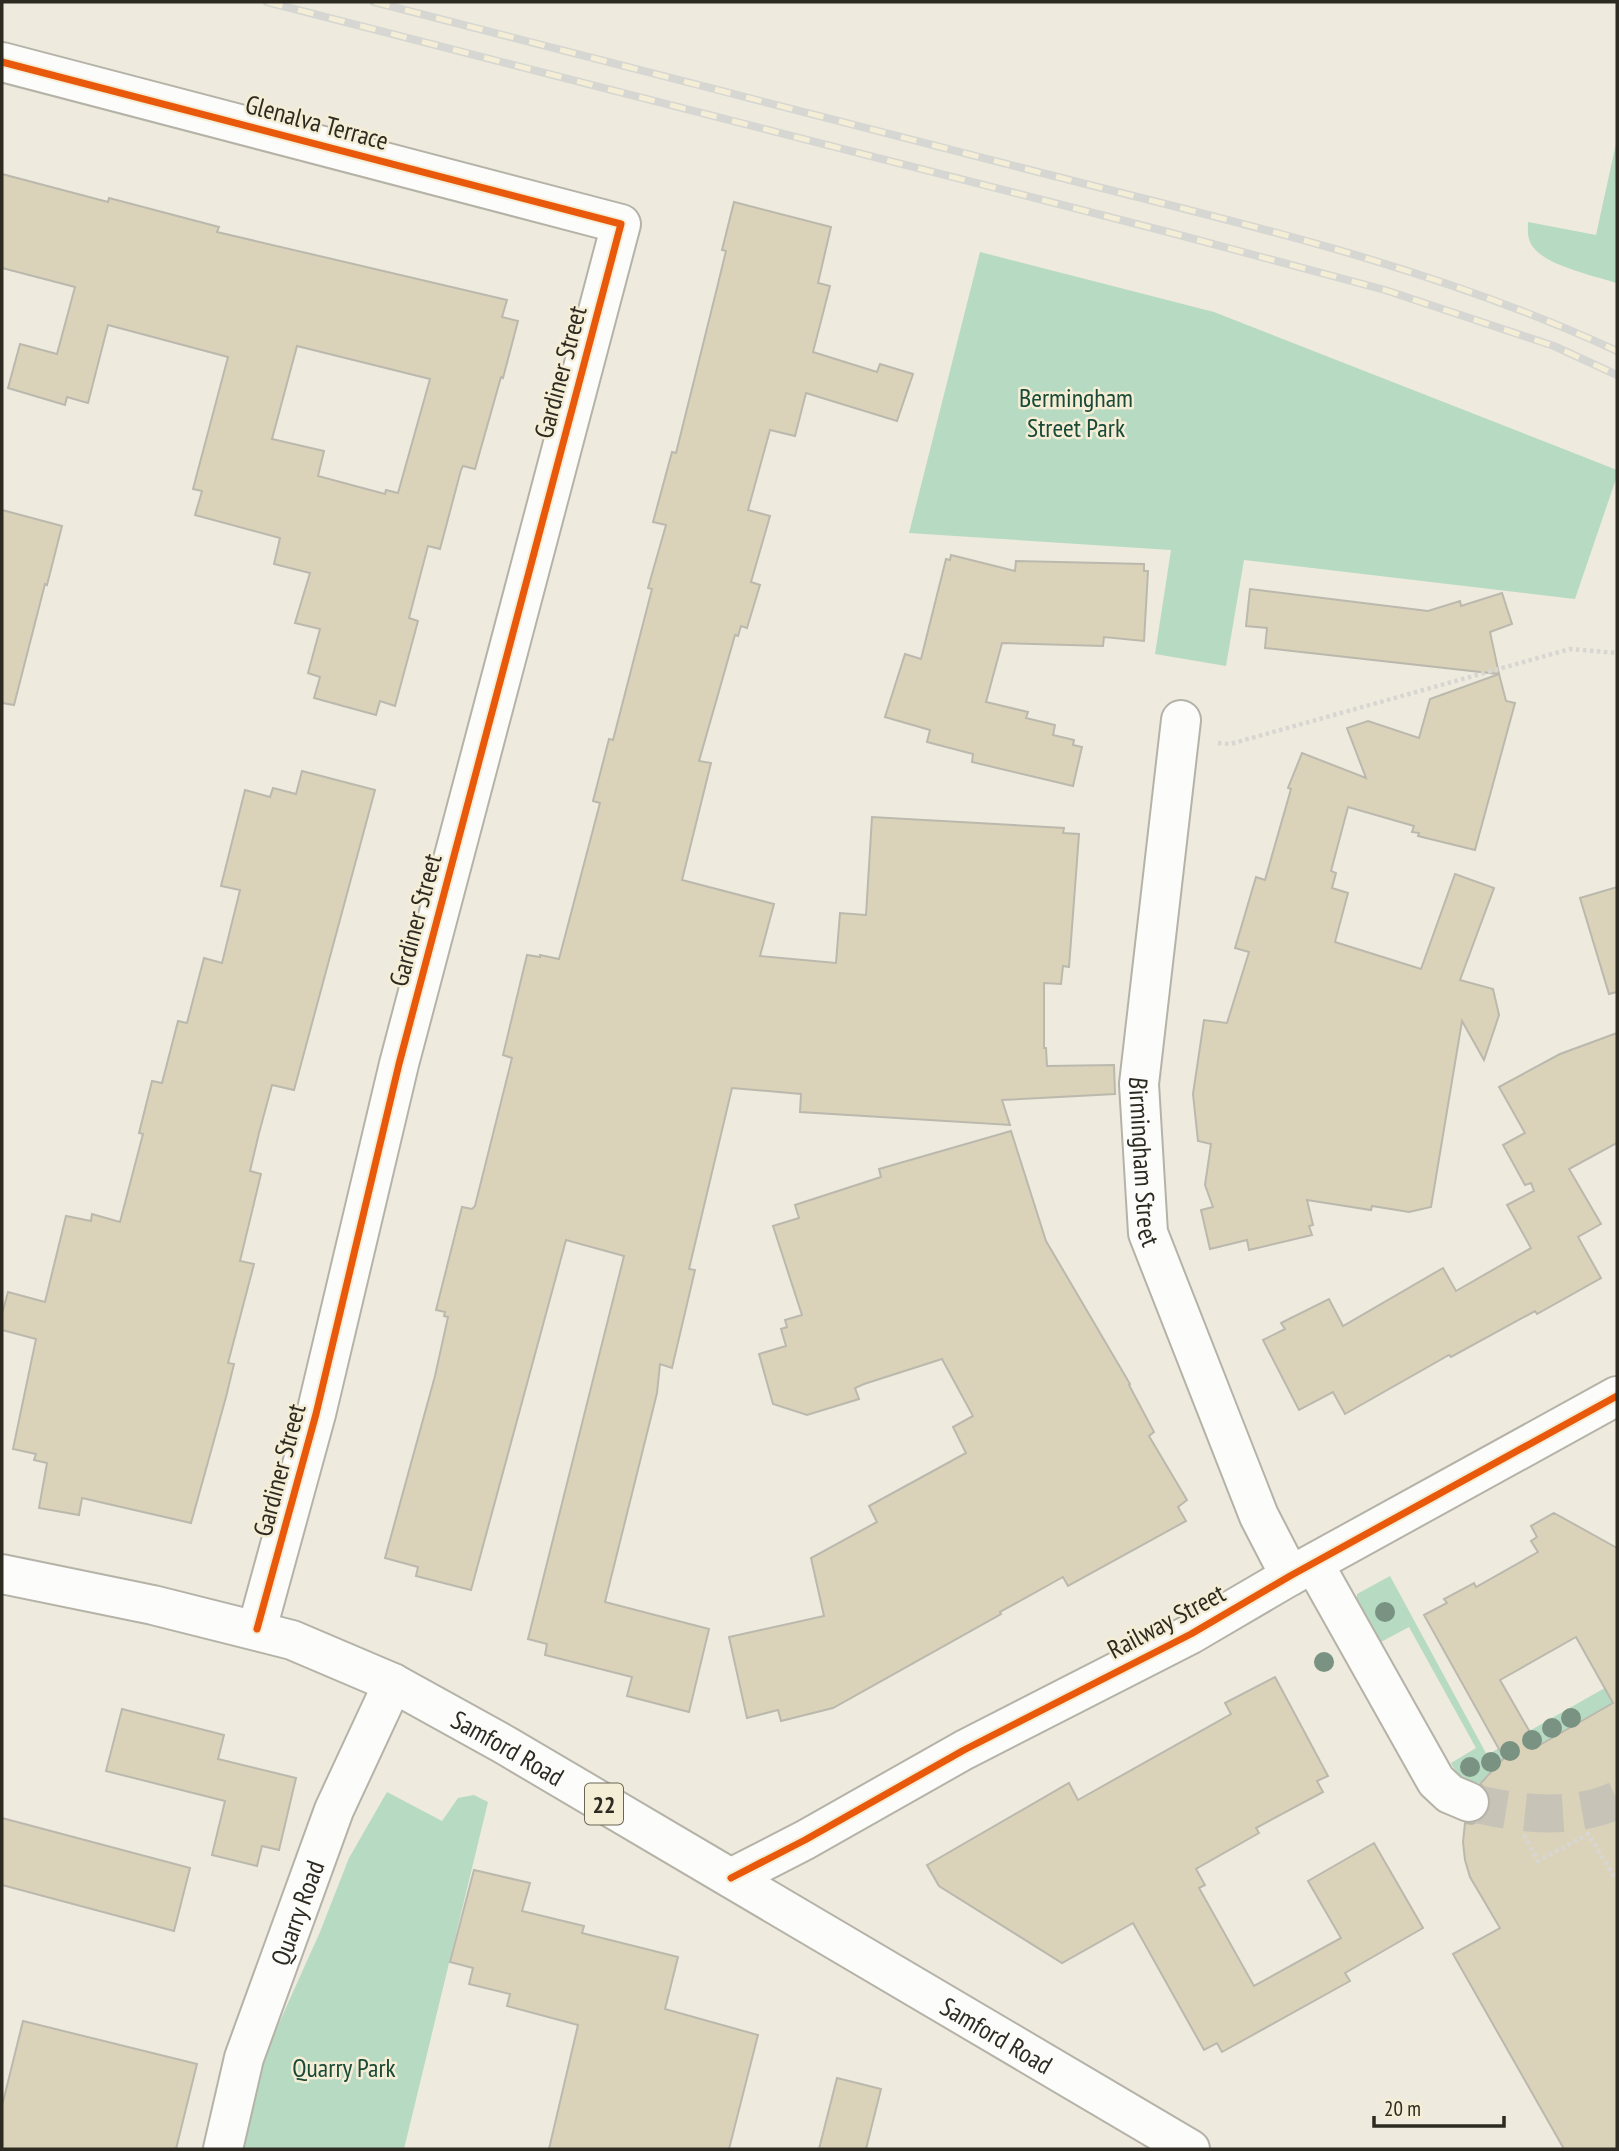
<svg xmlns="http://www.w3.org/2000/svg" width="1619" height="2151" font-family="'PT Sans Narrow',sans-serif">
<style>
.green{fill:#b7dac3}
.building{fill:#dad3b9;stroke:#bbb8ae;stroke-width:2;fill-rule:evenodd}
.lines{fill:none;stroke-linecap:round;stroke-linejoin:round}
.minor-tunnel{stroke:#c7c4b7;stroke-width:38;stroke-dasharray:38 19;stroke-linecap:butt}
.minor-casing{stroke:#b5b2a8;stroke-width:42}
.major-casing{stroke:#b5b2a8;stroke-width:42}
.path{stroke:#d8d6d3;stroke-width:4.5;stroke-dasharray:3.5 3.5;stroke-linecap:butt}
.minor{stroke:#fcfcfa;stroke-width:38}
.major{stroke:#fcfcfa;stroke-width:38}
.rail-casing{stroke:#d6d6d2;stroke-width:8}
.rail{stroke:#f5eed6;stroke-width:5;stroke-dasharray:16;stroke-linecap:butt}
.cycleway-casing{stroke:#f5eed6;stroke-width:11}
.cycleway{stroke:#e8590c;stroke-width:7}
.tree{fill:#799282}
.labels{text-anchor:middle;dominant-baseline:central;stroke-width:5;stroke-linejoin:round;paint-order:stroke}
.shield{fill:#f5eed6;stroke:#696557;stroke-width:2}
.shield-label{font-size:24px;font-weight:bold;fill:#2d2a21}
.street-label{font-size:26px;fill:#2d2a21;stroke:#f5eed6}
.park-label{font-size:26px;fill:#194a37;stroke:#f5eed6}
</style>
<rect width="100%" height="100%" fill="#eeeadd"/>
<!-- green -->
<g class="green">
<path d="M1617,139V283C1595,276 1542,265 1531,244C1527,237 1528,229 1528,222L1596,235Z"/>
<path d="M980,252L1214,312L1617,470V476L1575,599L1244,560L1226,666L1155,654L1171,550L909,533Z"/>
<path d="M1390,1576L1487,1755L1617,1681V1701L1481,1783C1466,1784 1457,1775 1451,1763L1476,1748L1409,1627L1381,1642L1357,1602V1594Z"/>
<path d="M387,1792L442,1821L458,1798L474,1795L488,1802L404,2149H243L262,2061L320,1932L349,1858Z"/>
</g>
<!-- building -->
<g class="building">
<path d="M2,174L108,202L109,198L219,227L217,232L507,300L502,317L518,321L503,378L501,377L475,469L463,466L461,470L440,549L428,546L409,618L418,621L395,706L380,701L376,715L314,698L320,677L308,673L320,629L295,623L310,573L274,564L280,538L195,515L202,491L193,489L228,357L108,325L88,403L67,397L65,405L8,388L20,344L57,354L75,287L2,268ZM297,346L430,379L398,493L386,490L385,494L318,476L324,451L272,439Z"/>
<path d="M734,202L831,227L818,283L830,286L813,352L877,372L880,364L913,374L897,421L806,393L795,436L770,430L748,510L770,516L751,582L760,585L747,628L741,626L738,636L735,635L699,761L711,763L682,880L774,904L760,956L836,963L840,913L866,915L872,817L1064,828L1063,833L1079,834L1069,967L1063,966L1061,984L1044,983V1048H1046L1047,1066L1114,1065L1115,1094L1002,1100L1010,1125L800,1112L801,1094L732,1088L689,1269L695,1270L672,1368L660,1364L657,1393L605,1602L709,1629L689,1712L627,1696L632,1677L545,1655L547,1644L528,1639L624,1256L566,1240L471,1590L416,1576L418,1567L385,1558L435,1376L448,1317L444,1316L445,1312L436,1310L462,1207L472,1209L475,1206L512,1058L503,1055L527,955L540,957V955L559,959L600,803L593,801L609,739L613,740L652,589L648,588L666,525L653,522L672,452L676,453L717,288L726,251L722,250Z"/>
<path d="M2,510L62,526L47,585L45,584L14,705L2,703Z"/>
<path d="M951,555L1015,571L1016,561L1144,564V571H1148L1144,641L1104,637L1103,646L1002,643L986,702L1028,712L1026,718L1055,725L1053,735L1074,740L1073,745L1082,747L1073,786L972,762L973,754L927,742L930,730L885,717L905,654L921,659L946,559L950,560Z"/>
<path d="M1250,589L1428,611L1460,601L1461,606L1502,593L1512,624L1490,632L1499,674L1265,648L1267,628L1246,626Z"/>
<path d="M1499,674L1506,701L1515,703L1475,850L1418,836L1419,833L1412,832L1414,826L1348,807L1331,871L1336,873L1332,888L1348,893L1335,942L1421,969L1455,874L1494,888L1460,980L1493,989L1499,1015L1484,1060L1462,1021L1431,1207L1409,1212L1372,1206L1371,1210L1307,1200L1313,1225L1309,1226L1312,1235L1249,1250L1247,1240L1210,1249L1201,1210L1213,1207L1205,1185L1211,1144L1198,1141L1193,1094L1204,1020L1227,1023L1249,952L1235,948L1256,877L1265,880L1291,789L1288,788L1302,753L1366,778L1347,728L1368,721L1419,738L1430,699Z"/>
<path d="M302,771L375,790L294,1090L272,1085L259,1133L250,1171L261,1174L240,1261L254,1264L228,1363L234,1364L226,1397L191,1523L82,1498L79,1515L39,1508L47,1463L34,1460L36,1454L13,1449L36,1339L2,1330V1314L8,1292L45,1302L66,1216L91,1221L92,1214L120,1222L143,1134L139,1133L152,1081L162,1083L178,1021L187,1023L204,958L222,963L240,890L221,886L245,790L270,797L273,788L296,794Z"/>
<path d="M1617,887V992L1609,994L1580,898Z"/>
<path d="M1617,1033V1143L1569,1169L1601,1224L1578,1237L1601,1278L1537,1314L1535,1311L1451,1357L1449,1355L1345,1414L1333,1392L1299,1410L1263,1340L1285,1329L1281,1323L1329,1299L1343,1326L1443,1268L1456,1291L1531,1248L1507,1205L1534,1191L1531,1183L1525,1185L1503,1145L1525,1133L1499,1087L1560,1054Z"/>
<path d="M1011,1131L1046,1241L1130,1384L1129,1385L1154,1432L1149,1436L1187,1500L1178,1507L1186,1521L1068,1586L1063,1577L1000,1612L1001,1614L833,1708L781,1721L778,1710L747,1718L729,1637L824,1616L811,1558L877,1522L869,1506L966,1453L953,1427L973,1416L942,1359L864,1384L855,1388L859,1399L807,1415L773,1404L759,1354L786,1346L781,1329L787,1327L785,1320L802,1315L773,1226L799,1218L795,1205L881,1177L879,1169Z"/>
<path d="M1554,1513L1617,1548V2149H1564L1453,1954L1500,1928L1470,1877L1465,1860L1463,1842L1465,1823L1472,1824L1482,1820L1489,1810L1491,1799L1487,1789L1480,1784L1504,1758L1424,1615L1447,1603L1444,1599L1474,1583L1476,1587L1538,1552L1531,1541L1537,1537L1531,1526ZM1576,1637L1613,1703L1538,1746L1500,1680Z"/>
<path d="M1275,1677L1328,1776L1317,1781L1323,1792L1256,1828L1259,1833L1196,1869L1205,1885L1199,1888L1254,1986L1341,1938L1308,1881L1374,1843L1423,1928L1345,1973L1350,1981L1222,2052L1217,2043L1204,2050L1133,1923L1062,1963L939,1886L927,1865L1069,1783L1078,1800L1231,1714L1225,1703Z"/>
<path d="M122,1709L224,1735L218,1759L296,1778L279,1850L262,1846L257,1866L212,1855L225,1801L106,1771Z"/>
<path d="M2,1818L190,1868L174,1931L2,1885Z"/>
<path d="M474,1870L530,1883L522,1911L584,1926L582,1933L678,1957L665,2009L758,2035L729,2149H549L578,2025L507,2006L510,1994L469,1984L473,1968L450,1962Z"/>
<path d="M23,2021L197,2064L176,2149H2V2106Z"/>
<path d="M837,2078L881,2089L866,2149H819Z"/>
</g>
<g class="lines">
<!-- minor-tunnel -->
<path class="minor-tunnel" d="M1469,1802C1517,1814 1571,1821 1617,1800"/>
<defs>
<g id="minor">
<path d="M2,62L621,224L399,1064L316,1414L257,1629"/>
<path id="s1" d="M1181,720L1139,1084L1148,1233L1259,1516L1290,1576"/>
<path d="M1314,1564L1436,1781L1450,1794L1469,1802"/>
<path d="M731,1878L805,1840L964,1750L1191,1634L1290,1576L1617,1396"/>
<path id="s2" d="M223,2149L244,2058L334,1810L393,1683"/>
</g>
<g id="major">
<path id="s3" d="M2,1574L153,1605L292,1640L393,1683L505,1745L1190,2149"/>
</g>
</defs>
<!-- minor casing -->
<use href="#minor" class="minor-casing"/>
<!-- major casing -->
<use href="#major" class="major-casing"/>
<!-- path -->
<g class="path">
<path d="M1218,743L1230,744L1570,649L1617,653"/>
<path d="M1524,1835L1538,1861L1588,1834L1617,1881"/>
</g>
<!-- minor -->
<use href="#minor" class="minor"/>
<!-- major -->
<use href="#major" class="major"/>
<defs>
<g id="rail">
<path d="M267,2L1168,232L1385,290L1554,346L1617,375"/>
<path d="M374,2C601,60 827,118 1054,176C1244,224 1438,268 1617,351"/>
</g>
</defs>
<!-- rail casing -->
<use href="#rail" class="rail-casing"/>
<!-- rail -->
<use href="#rail" class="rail"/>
<defs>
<g id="cycleway">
<path d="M2,62L621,224L399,1064L316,1414L257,1629"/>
<path d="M731,1878L805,1840L964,1750L1191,1634L1290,1576L1617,1396"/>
</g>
</defs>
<!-- cycleway casing -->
<use href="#cycleway" class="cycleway-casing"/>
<!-- cycleway -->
<use href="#cycleway" class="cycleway"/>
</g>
<!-- trees -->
<g class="tree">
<circle cx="1385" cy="1612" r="10"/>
<circle cx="1324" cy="1662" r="10"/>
<circle cx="1571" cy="1718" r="10"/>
<circle cx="1552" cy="1728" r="10"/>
<circle cx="1532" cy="1740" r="10"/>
<circle cx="1510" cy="1751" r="10"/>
<circle cx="1491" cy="1762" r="10"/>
<circle cx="1470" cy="1767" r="10"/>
</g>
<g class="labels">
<!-- shield labels -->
<rect class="shield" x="585" y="1783.5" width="38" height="41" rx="5"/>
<g class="shield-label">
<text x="604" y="1804">22</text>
</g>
<!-- street labels -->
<g class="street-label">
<text transform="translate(317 122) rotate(15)">Glenalva Terrace</text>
<text transform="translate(560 372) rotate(-75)">Gardiner Street</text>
<text transform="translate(415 920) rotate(-75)">Gardiner Street</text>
<text stroke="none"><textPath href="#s1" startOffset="444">Birmingham Street</textPath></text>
<text transform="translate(279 1470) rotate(-75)">Gardiner Street</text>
<text transform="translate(1166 1621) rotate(-28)">Railway Street</text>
<text stroke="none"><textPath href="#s3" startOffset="539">Samford Road</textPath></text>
<text stroke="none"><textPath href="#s2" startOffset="248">Quarry Road</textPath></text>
<text stroke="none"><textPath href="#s3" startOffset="1106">Samford Road</textPath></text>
</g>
<!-- park labels -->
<g class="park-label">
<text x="1076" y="397">Bermingham<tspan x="1076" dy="30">Street Park</tspan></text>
<text x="344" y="2067">Quarry Park</text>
</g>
</g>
<!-- border -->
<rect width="1619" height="2151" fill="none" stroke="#2d2a21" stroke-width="7"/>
<!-- scale -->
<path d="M1374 2116v10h130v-10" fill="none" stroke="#2d2a21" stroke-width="3.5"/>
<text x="1384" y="2116" font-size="21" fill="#2d2a21" stroke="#f5eed6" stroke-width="5" paint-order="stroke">20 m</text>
</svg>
